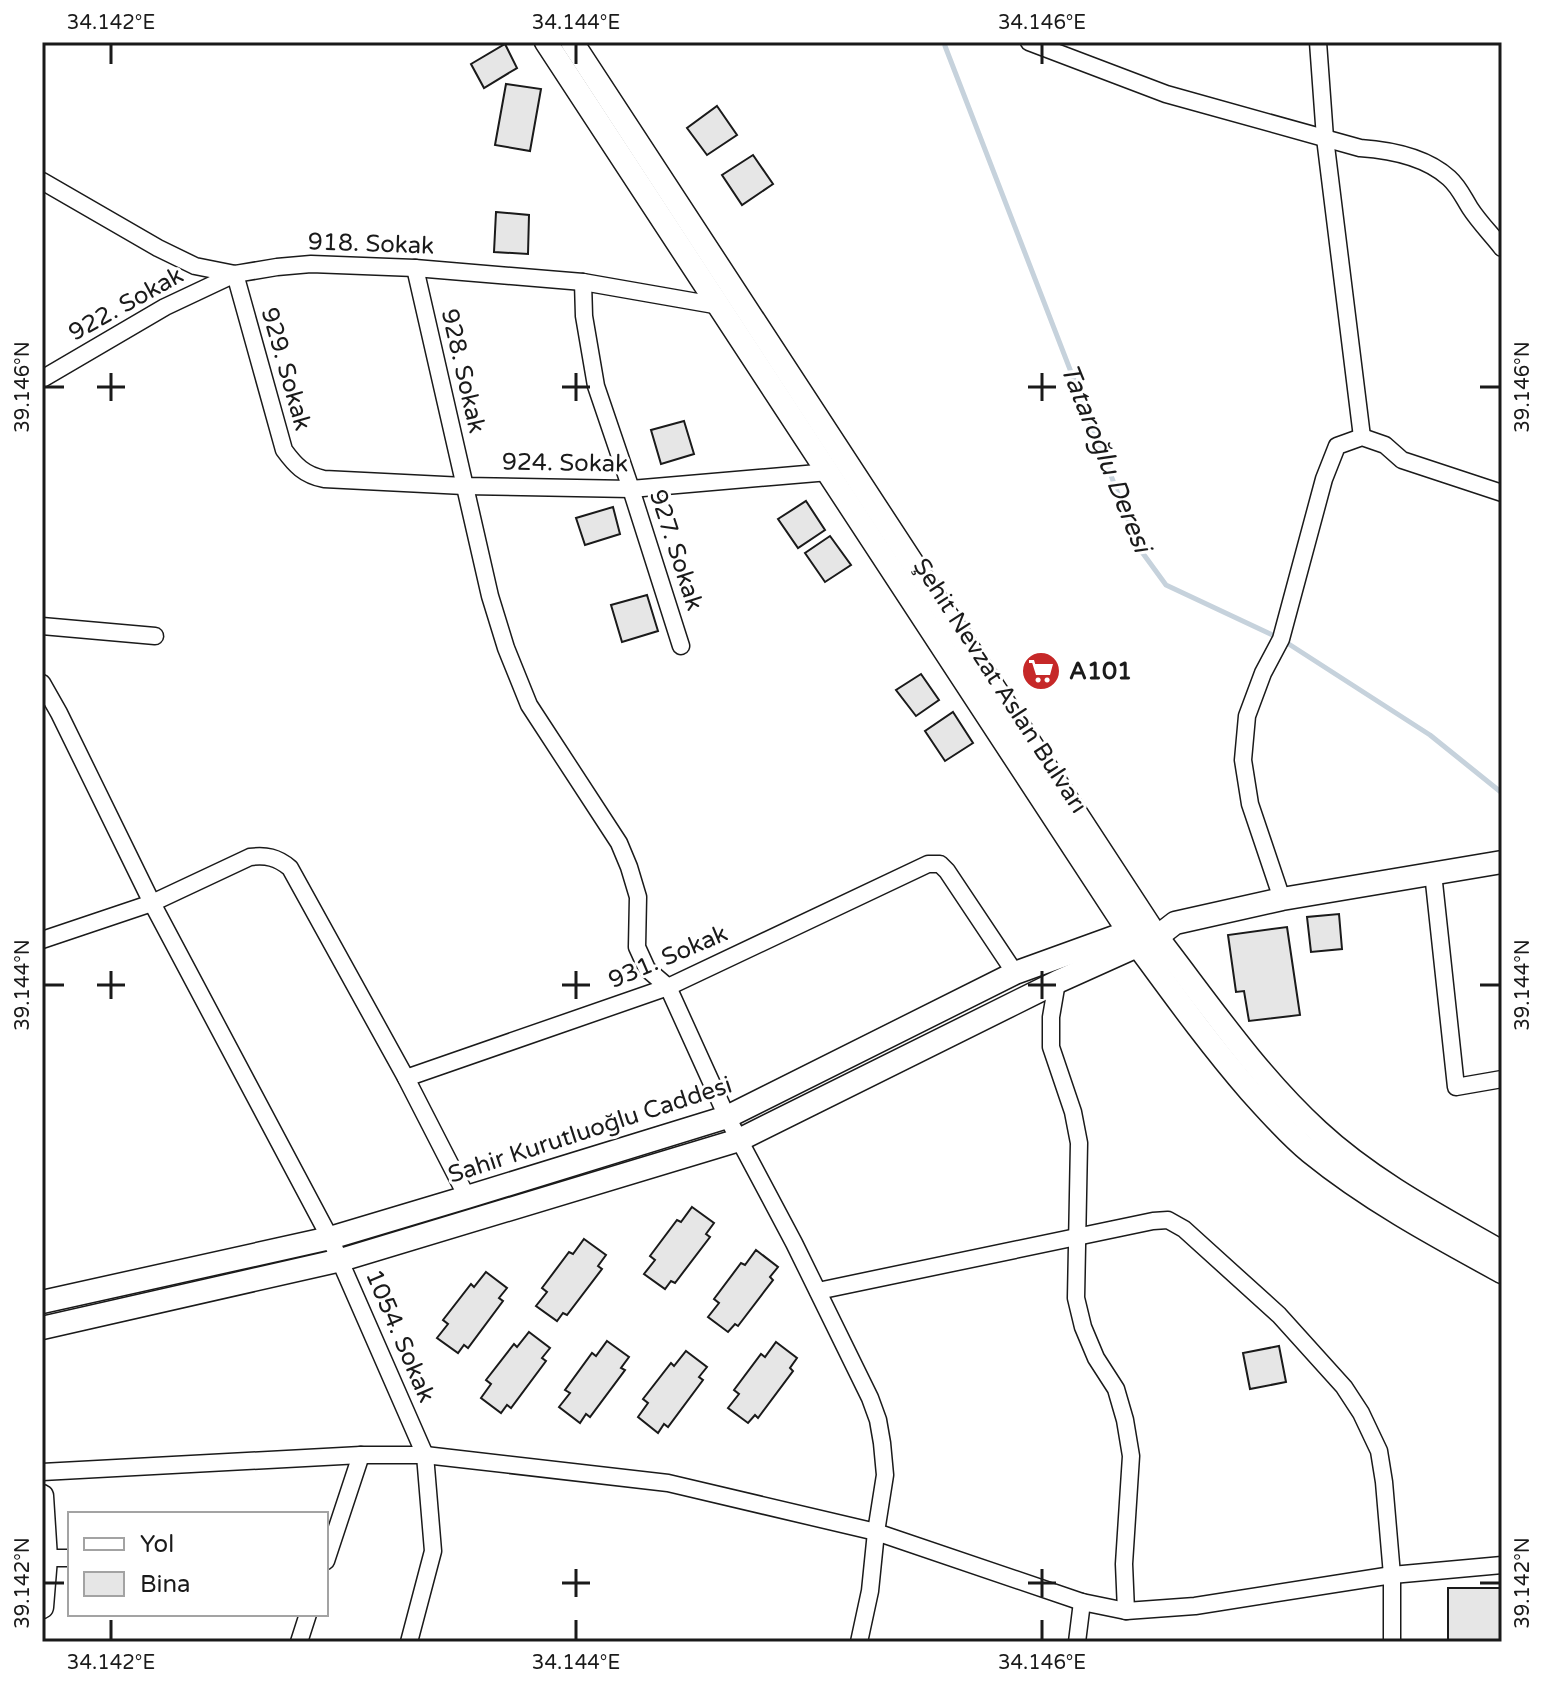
<svg xmlns="http://www.w3.org/2000/svg" width="1544" height="1684" font-family="'Varela Round',sans-serif">
<style>
.lines{fill:none;stroke-linecap:round;stroke-linejoin:round}
.stream{stroke:#c6d2dc;stroke-width:5}
.building{fill:#e6e6e6;stroke:#1a1a1a;stroke-width:2}
.street-casing{stroke:#1a1a1a;stroke-width:19}
.secondary-casing{stroke:#1a1a1a;stroke-width:25}
.street{stroke:#fff;stroke-width:16}
.secondary{stroke:#fff;stroke-width:22}
.ticks{fill:none;stroke:#1a1a1a;stroke-width:3}
.labels{text-anchor:middle;dominant-baseline:central;stroke-width:6;stroke-linejoin:round;paint-order:stroke}
.street-label{font-size:24px;fill:#1a1a1a;stroke:#fff}
.poi-label{font-size:24px;font-weight:bold;fill:#1a1a1a;stroke:#fff;text-anchor:start}
.water-label{font-size:26px;font-style:italic;fill:#1a1a1a;stroke:#fff}
.neatline{fill:none;stroke:#1a1a1a;stroke-width:3}
.ticks-label{font-size:20px;text-anchor:middle;fill:#1a1a1a}
</style>
<rect width="100%" height="100%" fill="#fff"/>
<g class="lines">
<!-- stream -->
<path class="stream" d="M945,46L1139,548L1166,585L1281,639L1430,735L1502,793"/>
</g>
<!-- building -->
<g class="building">
<path d="M505,44L517,68L484,88L471,64Z"/>
<path d="M506,84L541,89L530,151L495,145Z"/>
<path d="M717,106L737,135L707,155L687,128Z"/>
<path d="M753,155L773,184L742,205L722,175Z"/>
<path d="M496,212L529,215L528,254L494,252Z"/>
<path d="M684,421L694,454L661,464L651,430Z"/>
<path d="M806,501L825,530L798,548L778,519Z"/>
<path d="M613,507L620,534L585,545L576,518Z"/>
<path d="M830,536L851,565L825,582L805,553Z"/>
<path d="M647,595L658,631L622,642L611,605Z"/>
<path d="M921,674L939,700L916,716L896,690Z"/>
<path d="M953,712L973,743L945,761L925,731Z"/>
<path d="M1339,914L1342,949L1311,952L1307,917Z"/>
<path d="M1287,927L1300,1015L1249,1021L1244,991L1236,992L1228,935Z"/>
<path d="M692,1207L714,1223L706,1234L710,1237L675,1283L671,1281L665,1289L644,1274L655,1260L650,1256L677,1220L681,1222Z"/>
<path d="M584,1239L606,1255L598,1266L602,1269L567,1315L563,1313L557,1321L536,1306L547,1292L542,1288L569,1252L573,1254Z"/>
<path d="M756,1250L778,1267L770,1277L773,1280L738,1326L735,1324L728,1332L708,1317L719,1303L714,1299L741,1263L745,1265Z"/>
<path d="M486,1272L507,1288L499,1298L503,1301L468,1348L464,1345L458,1353L437,1338L448,1324L443,1320L471,1284L474,1287Z"/>
<path d="M529,1332L550,1348L542,1358L546,1361L511,1408L507,1405L501,1413L481,1398L491,1384L486,1380L514,1344L517,1347Z"/>
<path d="M607,1341L629,1357L621,1368L625,1370L590,1417L586,1414L580,1423L559,1407L570,1393L565,1390L592,1353L596,1356Z"/>
<path d="M776,1342L797,1358L790,1368L793,1371L758,1418L755,1415L748,1423L728,1408L739,1394L734,1390L761,1354L765,1357Z"/>
<path d="M1279,1346L1286,1382L1250,1389L1243,1353Z"/>
<path d="M686,1351L707,1367L699,1377L703,1380L668,1427L664,1424L658,1433L638,1417L648,1403L643,1399L671,1363L674,1366Z"/>
<rect x="1448" y="1588" width="53" height="54"/>
</g>
<g class="lines">
<defs>
<g id="street">
<path d="M1029,42L1166,94L1360,148C1389,150 1426,157 1449,178C1459,187 1463,197 1470,208C1479,222 1492,235 1502,248"/>
<path d="M1318,42L1325,138L1362,437"/>
<path d="M42,181L158,248L195,266L235,274L277,267L311,264L415,268L583,282L720,306"/>
<path d="M415,268L490,596L506,648L529,705L619,843L629,867L638,897L637,947L647,969L668,987L727,1117L794,1243L870,1398L878,1420L882,1443L885,1475L876,1532L870,1591L859,1642"/>
<path d="M583,282L584,316L596,386L631,489L681,646"/>
<path d="M42,379L165,307L235,274L284,450C295,465 304,475 324,479L464,486L631,489L829,472"/>
<path d="M42,626L155,636"/>
<path d="M42,683L59,713L152,903L330,1238L425,1455L433,1551L409,1642"/>
<path d="M1433,873L1456,1087L1502,1079"/>
<path d="M1282,899L1250,804L1243,760L1247,716L1263,673L1281,639L1324,479L1337,446L1362,437L1385,445L1402,460L1502,493"/>
<path d="M42,940L152,903L250,857C266,855 277,857 290,868L406,1078L467,1197"/>
<path d="M1057,982L1051,1017V1047L1073,1112L1079,1143L1076,1298L1083,1327L1096,1358L1116,1389L1125,1420L1131,1456L1124,1564L1126,1611"/>
<path d="M406,1078L668,987L928,864H940L947,871L1015,973"/>
<path d="M818,1291L1153,1221L1168,1220L1184,1229L1279,1315L1344,1387L1361,1413L1379,1451L1384,1482L1392,1575V1642"/>
<path d="M42,1472L361,1455H425L668,1483L876,1532L1082,1602L1126,1611L1195,1606L1392,1575L1502,1565"/>
<path d="M46,1558H70"/>
<path d="M326,1561L361,1455"/>
<path d="M299,1642L308,1614"/>
<path d="M1077,1642L1082,1602"/>
</g>
<g id="secondary">
<path d="M546,42L1138,946C1174,995 1210,1045 1250,1091C1269,1112 1288,1134 1310,1152C1369,1200 1436,1236 1502,1272"/>
<path d="M572,42L1157,937C1208,1003 1256,1074 1318,1131C1372,1181 1439,1216 1502,1252"/>
<path d="M42,1302L330,1238L467,1197L727,1117L1015,973L1142,927"/>
<path d="M42,1328L341,1260L739,1140L1057,982L1157,937L1175,923L1282,899L1502,862"/>
<path d="M42,1496L46,1558L42,1607"/>
</g>
</defs>
<!-- street casing -->
<use href="#street" class="street-casing"/>
<!-- secondary casing -->
<use href="#secondary" class="secondary-casing"/>
<!-- street -->
<use href="#street" class="street"/>
<!-- secondary -->
<use href="#secondary" class="secondary"/>
</g>
<!-- ticks -->
<path class="ticks" d="M111,44V64M576,44V64M1042,44V64M111,373V401M576,373V401M1042,373V401M44,387H64M97,387H125M562,387H590M1028,387H1056M1480,387H1500M111,971V999M576,971V999M1042,971V999M44,985H64M97,985H125M562,985H590M1028,985H1056M1480,985H1500M576,1569V1597M1042,1569V1597M44,1583H64M562,1583H590M1028,1583H1056M1480,1583H1500M111,1620V1640M576,1620V1640M1042,1620V1640"/>
<!-- icons -->
<defs>
<symbol id="supermarket-disc" viewBox="-11 -11 22 22"><circle r="9.5" fill="#c62828" stroke="#fff"/><path d="M-6-5.5h2.5l.6 2H6L4.5 2H-2.5L-4.4-4H-6ZM-1.5 3.2a1.3 1.3 0 1 0 .1 0ZM3 3.2a1.3 1.3 0 1 0 .1 0Z" fill="#fff"/></symbol>
</defs>
<g fill-rule="evenodd">
<use href="#supermarket-disc" x="1019" y="649" width="44" height="44"/>
</g>
<g class="labels">
<!-- street labels -->
<g class="street-label">
<text transform="translate(371 244) rotate(2)">918. Sokak</text>
<text transform="translate(126 304) rotate(-29)">922. Sokak</text>
<text transform="translate(286 369) rotate(74)">929. Sokak</text>
<text transform="translate(463 371) rotate(77)">928. Sokak</text>
<text transform="translate(565 463) rotate(1)">924. Sokak</text>
<text transform="translate(676 550) rotate(72)">927. Sokak</text>
<text transform="translate(1000 686) rotate(57)">Şehit Nevzat Aslan Bulvarı</text>
<text transform="translate(668 957) rotate(-23)">931. Sokak</text>
<text transform="translate(590 1130) rotate(-18)">Sahir Kurutluoğlu Caddesi</text>
<text transform="translate(400 1336) rotate(67)">1054. Sokak</text>
</g>
<!-- poi labels -->
<g class="poi-label">
<text x="1069" y="671">A101</text>
</g>
<!-- water labels -->
<g class="water-label">
<text transform="translate(1106 458) rotate(68)">Tataroğlu Deresi</text>
</g>
</g>
<!-- border -->
<rect width="1544" height="1684" fill="none" stroke="#ffffff" stroke-width="88"/>
<!-- legend -->
<rect x="68" y="1512" width="260" height="104" fill="#ffffff" stroke="#a3a3a3" stroke-width="2"/>
<rect x="84" y="1538" width="40" height="12" fill="#ffffff" stroke="#a3a3a3" stroke-width="2"/>
<text x="140" y="1552" font-size="24" fill="#1a1a1a">Yol</text>
<rect x="84" y="1572" width="40" height="24" fill="#e6e6e6" stroke="#a3a3a3" stroke-width="2"/>
<text x="140" y="1592" font-size="24" fill="#1a1a1a">Bina</text>
<rect x="44" y="44" width="1456" height="1596" class="neatline"/>
<g class="ticks-label">
<text x="111" y="29">34.142°E</text>
<text x="576" y="29">34.144°E</text>
<text x="1042" y="29">34.146°E</text>
<text transform="translate(22 387) rotate(-90)" y="7">39.146°N</text>
<text transform="translate(1522 387) rotate(-90)" y="7">39.146°N</text>
<text transform="translate(22 985) rotate(-90)" y="7">39.144°N</text>
<text transform="translate(1522 985) rotate(-90)" y="7">39.144°N</text>
<text transform="translate(22 1583) rotate(-90)" y="7">39.142°N</text>
<text transform="translate(1522 1583) rotate(-90)" y="7">39.142°N</text>
<text x="111" y="1669">34.142°E</text>
<text x="576" y="1669">34.144°E</text>
<text x="1042" y="1669">34.146°E</text>
</g>
</svg>
